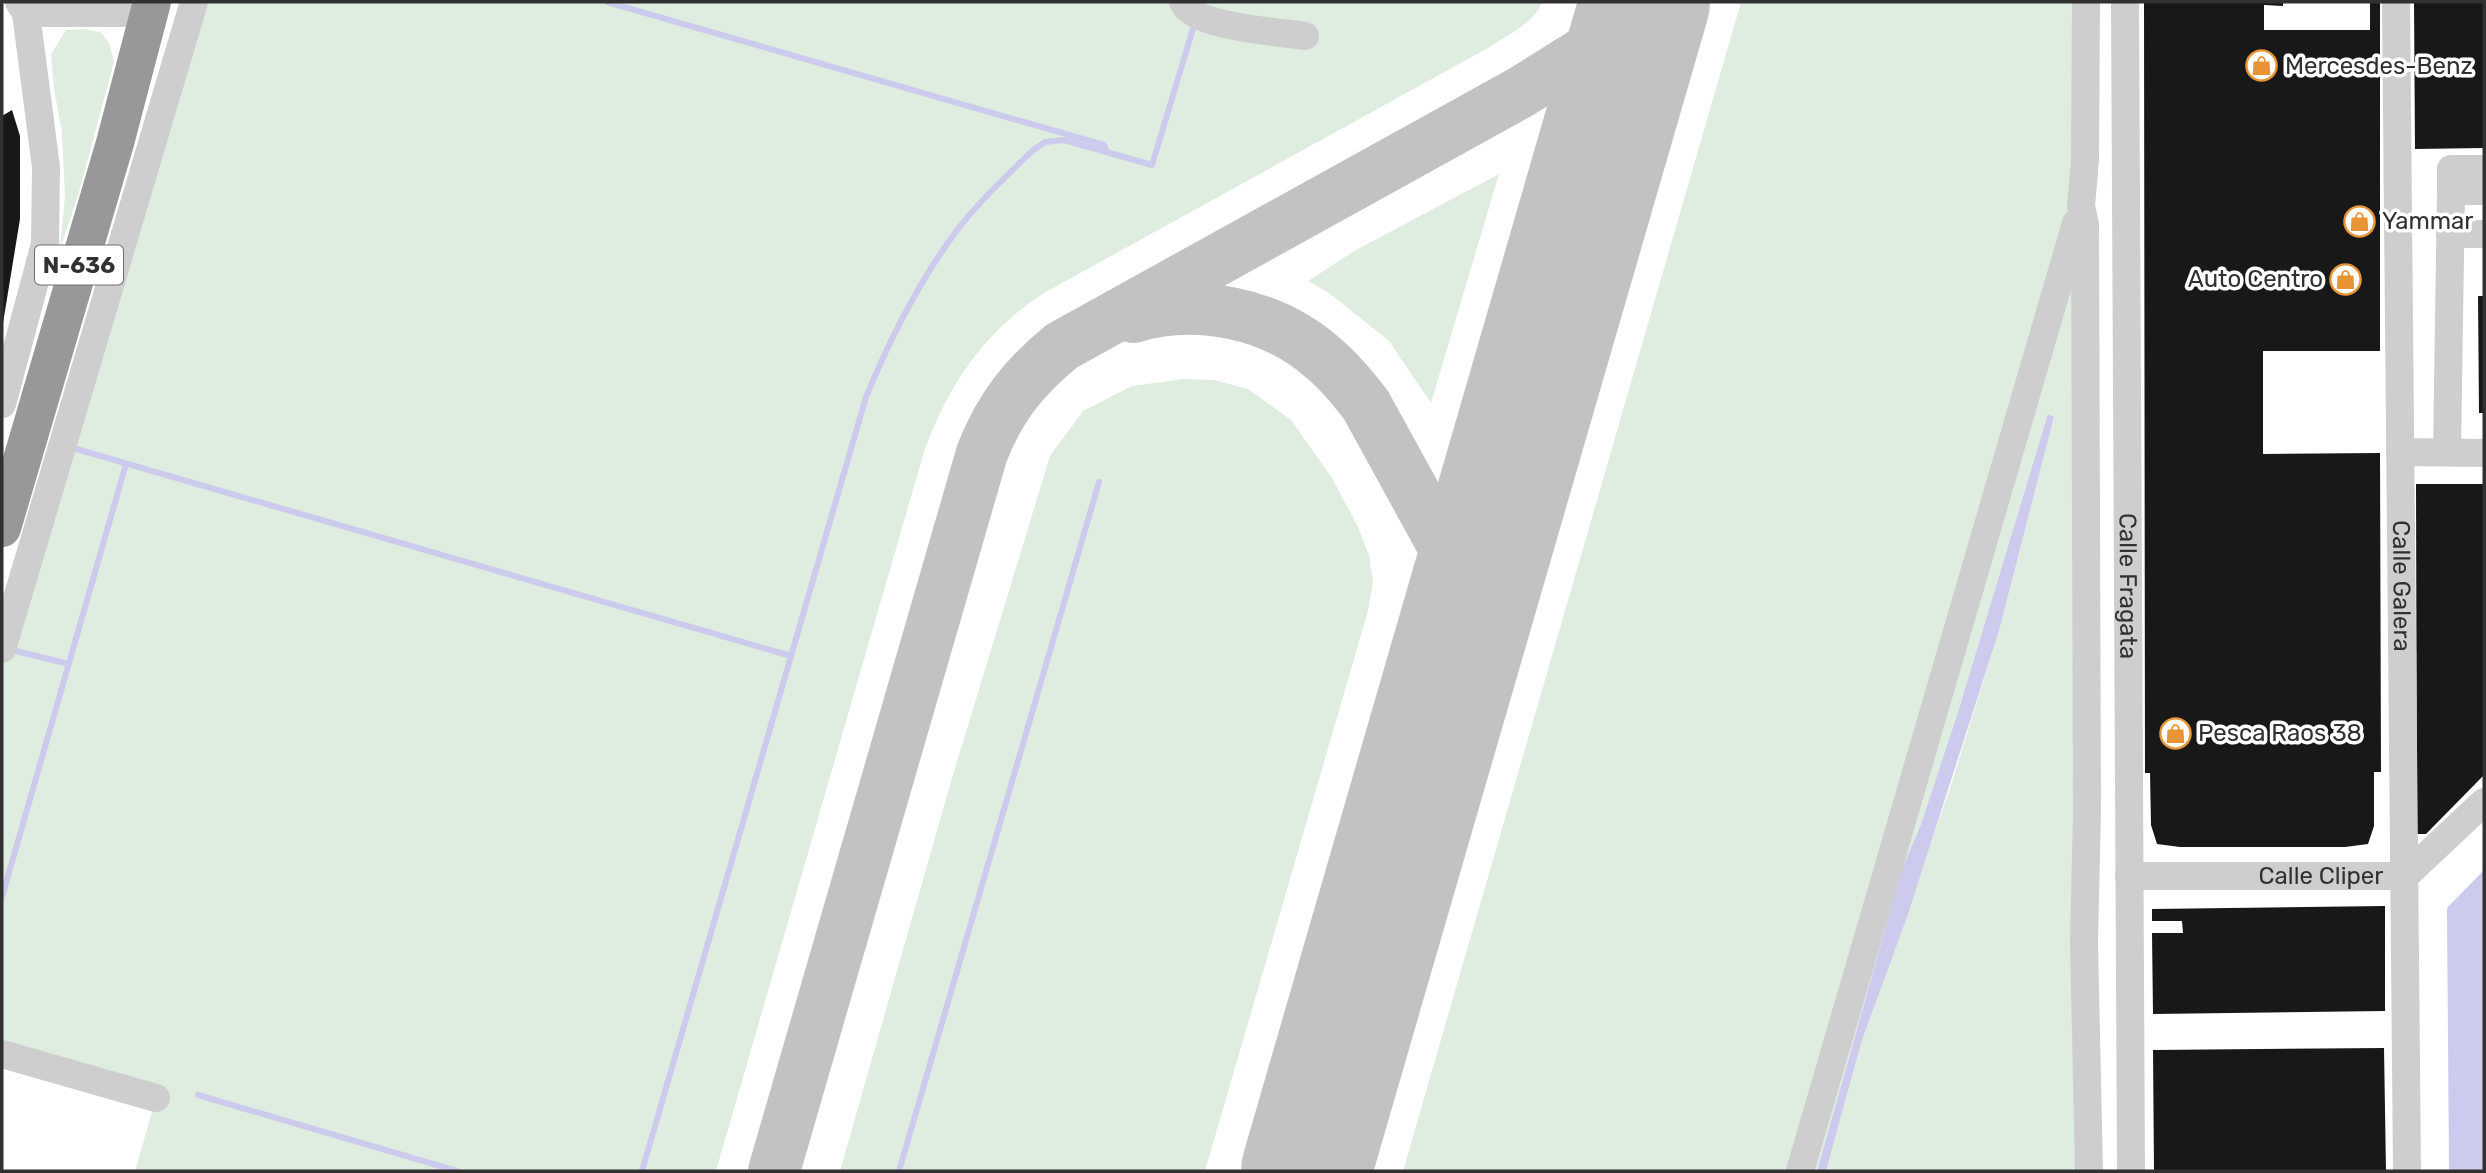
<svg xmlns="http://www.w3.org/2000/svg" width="2486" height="1173" font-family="Rubik,sans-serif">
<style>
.green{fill:#dfede0}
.water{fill:#cccbed}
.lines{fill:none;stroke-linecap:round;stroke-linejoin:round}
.stream{stroke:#cccbed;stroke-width:6}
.taxiway{stroke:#c2c2c2;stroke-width:52}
.runway{stroke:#c2c2c2;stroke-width:130}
.building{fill:#181818}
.minor{stroke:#cecece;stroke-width:28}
.highway{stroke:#989898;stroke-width:38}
.labels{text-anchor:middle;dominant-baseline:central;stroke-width:7;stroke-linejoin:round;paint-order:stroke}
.shield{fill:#fff;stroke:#6f6f6f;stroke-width:2}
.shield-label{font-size:23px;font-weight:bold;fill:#313131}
.poi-label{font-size:24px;fill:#313131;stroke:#fff;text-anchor:start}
.street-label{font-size:24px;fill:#313131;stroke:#fff}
</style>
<rect width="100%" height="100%" fill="#fff"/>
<!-- green -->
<g class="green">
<path d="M199,2H1542C1535,23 1506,36 1488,48L1044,293C984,332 948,385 924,452L716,1171H135L156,1098L2,1046V668Z"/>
<path d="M1741,2H2081L2077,182L1792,1171H1403Z"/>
<path d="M85,29L100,32L109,43L114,62L78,196L60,249L65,196L62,133L54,89L51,54L66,30Z"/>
<path d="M1499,174L1431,403L1389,341L1329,293L1308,281L1356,250Z"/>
<path d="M2077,242L2084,1171H1826L1862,1040L1950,788L1999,631L2054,417L2048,415L1958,712L1921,824L1902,869L1817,1171H1805Z"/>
<path d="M1183,379L1214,380L1248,389L1291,420L1332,478L1358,527L1369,555L1373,581L1368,611L1205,1171H840L952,778L1050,456L1083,411L1132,386Z"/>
</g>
<!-- water -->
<g class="water">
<path d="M2048,414L2054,417L1999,631L1908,914L1862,1040L1826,1171H1817L1902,869L1921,824L1958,712Z"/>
<path d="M2484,870V1171H2449L2447,908Z"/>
</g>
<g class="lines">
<!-- stream -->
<g class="stream">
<path d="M607,2L1104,145L1107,152"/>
<path d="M73,448L791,656"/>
<path d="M12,650L69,664"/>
<path d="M2,897L126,464"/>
<path d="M198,1095L457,1171"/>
<path d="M642,1171L866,397C890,339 917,284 955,233C977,203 1006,177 1032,151L1045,142L1064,140L1152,165L1195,22"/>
<path d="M899,1171L1099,482"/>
</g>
<!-- taxiway -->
<g class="taxiway">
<path d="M1133,317C1196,298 1272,313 1322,357C1339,371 1353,388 1366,405L1472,598"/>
<path d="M774,1171L982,453C1000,407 1024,377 1062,346L1521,92L1641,17"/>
</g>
<!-- runway -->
<path class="runway" d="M1306,1171L1645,2"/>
</g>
<!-- building -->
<g class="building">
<path d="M2144,2H2283V6L2264,5V30H2370V2H2380V351H2263V454L2380,453L2381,772H2374V826L2368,844L2345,847H2180L2157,844L2151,825L2150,773H2145Z"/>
<path d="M2414,2H2484V148L2415,149Z"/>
<path d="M12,110L20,136V219L3,323L2,116Z"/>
<path d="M2478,296H2484V413H2479Z"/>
<path d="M2416,484H2484V775L2426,834H2417Z"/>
<path d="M2385,906V1011L2153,1014L2152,933H2183L2182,921H2152V909Z"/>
<path d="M2384,1048L2386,1171H2154L2153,1050Z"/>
</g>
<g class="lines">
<!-- minor -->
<g class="minor">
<path d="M19,2L26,13H149"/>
<path d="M1183,2C1193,27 1279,32 1305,36"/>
<path d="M2086,2L2085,160L2081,206L2085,225L2087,811L2084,942L2089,1171"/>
<path id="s1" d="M2125,2L2131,1171"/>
<path id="s2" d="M2396,2L2407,1171"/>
<path d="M2451,191V169H2484"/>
<path d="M2450,234H2484"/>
<path d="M2,404L45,244L46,167L26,13"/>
<path d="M2400,452L2484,453"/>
<path d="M2447,452L2451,191H2484"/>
<path d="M2,649L194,2"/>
<path id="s3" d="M2129,876H2405L2484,802"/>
<path d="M2,1054L156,1098"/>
<path d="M1800,1171L2076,223"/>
</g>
<!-- highway -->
<path class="highway" d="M2,528L115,143L152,2"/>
</g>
<!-- icons -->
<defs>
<symbol id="shop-ring" viewBox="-11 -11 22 22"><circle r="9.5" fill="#fff" stroke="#e69434" stroke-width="1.5"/><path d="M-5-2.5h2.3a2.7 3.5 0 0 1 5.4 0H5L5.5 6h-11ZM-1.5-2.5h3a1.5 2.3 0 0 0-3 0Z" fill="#e69434"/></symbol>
</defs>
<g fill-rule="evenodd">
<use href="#shop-ring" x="2244" y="48" width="35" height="35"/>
<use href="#shop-ring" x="2342" y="204" width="35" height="35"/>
<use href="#shop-ring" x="2328" y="262" width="35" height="35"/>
<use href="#shop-ring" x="2158" y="716" width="35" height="35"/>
</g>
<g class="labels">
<!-- shield labels -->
<rect class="shield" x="35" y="245.5" width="88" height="39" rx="5"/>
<g class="shield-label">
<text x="79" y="265">N-636</text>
</g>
<!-- poi labels -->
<g class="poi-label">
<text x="2285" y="66">Mercesdes-Benz</text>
<text x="2382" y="221">Yammar</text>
<text x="2323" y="279" text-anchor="end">Auto Centro</text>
<text x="2198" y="733">Pesca Raos 38</text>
</g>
<!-- street labels -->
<g class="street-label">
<text stroke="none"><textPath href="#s1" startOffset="584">Calle Fragata</textPath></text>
<text stroke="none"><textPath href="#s2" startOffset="584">Calle Galera</textPath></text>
<text stroke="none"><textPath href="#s3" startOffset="192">Calle Cliper</textPath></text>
</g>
</g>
<!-- border -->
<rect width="2486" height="1173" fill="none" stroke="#313131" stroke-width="7"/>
</svg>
